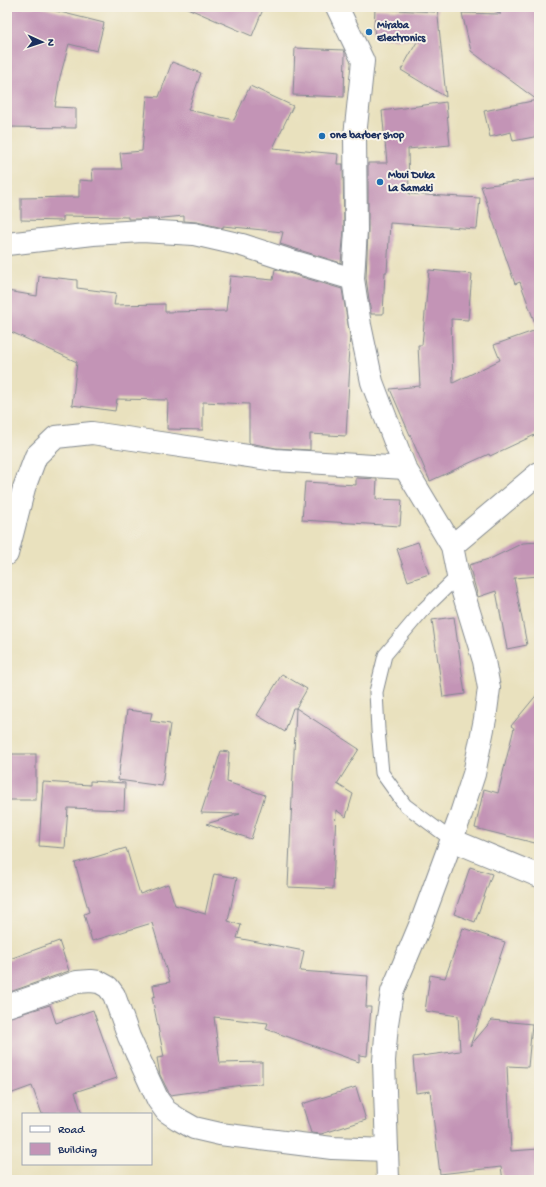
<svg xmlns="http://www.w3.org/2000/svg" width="546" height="1187" font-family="'Gochi Hand',sans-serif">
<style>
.building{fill:#c394b6}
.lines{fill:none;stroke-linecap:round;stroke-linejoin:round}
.lane-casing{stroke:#82888e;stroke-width:15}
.street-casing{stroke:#82888e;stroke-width:24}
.lane{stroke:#fff;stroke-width:13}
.street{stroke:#fff;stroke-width:22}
.poi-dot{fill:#1f6fb2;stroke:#f7f3e8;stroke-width:1.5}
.labels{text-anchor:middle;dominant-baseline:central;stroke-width:4;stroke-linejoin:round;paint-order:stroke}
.poi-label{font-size:11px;font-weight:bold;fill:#1b2f5e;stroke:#f7f3e8;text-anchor:start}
</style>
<rect width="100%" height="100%" fill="#f7f3e8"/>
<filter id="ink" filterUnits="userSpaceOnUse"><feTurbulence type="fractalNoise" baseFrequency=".025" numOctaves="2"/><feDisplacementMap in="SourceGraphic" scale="8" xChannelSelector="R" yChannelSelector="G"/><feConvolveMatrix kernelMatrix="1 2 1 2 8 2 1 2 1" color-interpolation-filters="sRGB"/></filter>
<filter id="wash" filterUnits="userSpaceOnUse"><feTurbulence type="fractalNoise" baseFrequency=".012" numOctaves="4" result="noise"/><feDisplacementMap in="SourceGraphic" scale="16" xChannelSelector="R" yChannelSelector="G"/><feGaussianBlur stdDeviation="0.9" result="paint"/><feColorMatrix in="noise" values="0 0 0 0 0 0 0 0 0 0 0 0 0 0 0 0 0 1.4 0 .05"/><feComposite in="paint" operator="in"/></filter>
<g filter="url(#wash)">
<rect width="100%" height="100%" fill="#e9e1be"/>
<g id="blocks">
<!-- building -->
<g class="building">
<path d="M7,7H40L104,23L97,51L69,44L60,77L55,107L76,108V128L7,127Z"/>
<path d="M185,7H264L252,36Z"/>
<path d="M437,7L446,97L401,70L418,40L375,38L374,27L375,9L435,12Z"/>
<path d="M488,7H539V136L513,141L511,132L490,137L484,111L537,100L471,51L462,13L501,14Z"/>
<path d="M295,48L344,50L345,53L344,97L293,95Z"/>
<path d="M172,62L201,73L188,110L234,120L250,86L293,106L273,148L338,154L337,164H343L344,230L341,263L280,244L283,232L223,226V228L197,222L184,221V216L153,219H128V217L63,216V221L21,220V198L79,197V180L93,181L92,169H122L120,153L142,151L147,96L159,97Z"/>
<path d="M446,102L450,145L408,149L409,194L480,198L477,229L390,223L387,272H385L383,314H371L366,278L368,230V163H387L382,111Z"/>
<path d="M539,179V326H536L520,282L515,284L481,186Z"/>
<path d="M275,269L342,289L350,336L348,363H350L346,436L310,434V450L276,448L249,443V404L203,402V430L167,429L168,400L117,399L115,411L72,405L77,362L7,330V291L37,296L39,276L77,280V288L116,293L114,305L165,304V312L226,311L230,276L273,280Z"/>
<path d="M429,270L472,274L468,320L451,319L453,383L500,360L494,345L539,329V433L490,456L489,454L430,481L390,389L420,386L418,345H422Z"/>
<path d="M356,478L377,479L376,499L402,500L400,526L302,520L305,482L356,485Z"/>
<path d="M418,542L429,574L408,581L397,549Z"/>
<path d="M539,542V576L514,578L527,645L507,649L496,591L478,597L469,565L492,558L523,543Z"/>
<path d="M454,617L465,694L443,697L432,620Z"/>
<path d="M282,674L307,689L296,708L359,749L337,784L353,794L346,817L336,810L333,889L288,887L296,708H293L285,732L257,715Z"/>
<path d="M539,692V844L475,828L484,789L498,793L514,728L511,726Z"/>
<path d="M127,710L152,713L150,721L170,724L162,786L118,780Z"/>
<path d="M221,751L229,752L227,782L265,795L251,839L206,824L240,814L201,813Z"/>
<rect x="7" y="754" width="29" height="46"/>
<path d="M90,781L125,783L124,810L68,808L65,848L39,846L43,782L90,785Z"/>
<path d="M126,848L140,894L168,884L175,905L205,914L214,874L237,878L228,921L241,925L237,938L304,951L300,971L368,976L366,1007H371L367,1056L359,1055V1062L266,1029L268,1023L214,1017L220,1063L262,1062V1084L242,1085L170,1095L160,1075L157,1058L164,1057L152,997L155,996L153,985L170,982L152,923L92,941L84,914L89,912L75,863Z"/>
<path d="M470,867L492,874L475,922L454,914Z"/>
<path d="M463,928L505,942L470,1046L492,1020L532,1024L528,1067L507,1066L511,1151L539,1149V1180H503L501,1167L440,1174L430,1091L416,1093L413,1057L460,1051L458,1016L425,1011L430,975L445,978Z"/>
<path d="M59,941L69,971L7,993V960Z"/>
<path d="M50,1005L56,1023L93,1010L117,1078L75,1092L82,1114H42L32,1086L7,1095V1018Z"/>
<path d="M356,1087L366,1120L321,1134L311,1133L302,1104Z"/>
</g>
</g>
</g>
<g filter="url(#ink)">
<use href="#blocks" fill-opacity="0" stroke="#82888e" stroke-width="1"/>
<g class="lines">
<defs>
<path id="lane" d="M452,840L405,805L382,773L378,730L376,692L385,655L422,611L458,576"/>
<g id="street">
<path d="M337,7L363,61L355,136L356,230L353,279L360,325L372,382L405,468L452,546L458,576L484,661L489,688L485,719L474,774L459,820L421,923L392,992L387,1024L384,1061L388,1180"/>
<path d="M7,244L93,234L142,231L194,234L242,245L285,259L353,279"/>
<path d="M452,546L539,473"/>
<path d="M7,554L24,488L36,456L56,437L92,433L275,460L405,468"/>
<path d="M452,840L539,876"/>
<path d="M7,1006L77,982L91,981L99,982L108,987L114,995L129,1037L158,1100L166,1111L178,1119L194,1128L220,1134L332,1148L387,1150"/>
</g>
</defs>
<!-- lane casing -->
<use href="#lane" class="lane-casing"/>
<!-- street casing -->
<use href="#street" class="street-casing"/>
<!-- lane -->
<use href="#lane" class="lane"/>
<!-- street -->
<use href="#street" class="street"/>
</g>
</g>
<!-- markers -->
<g class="poi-dot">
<circle cx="369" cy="32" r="4"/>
<circle cx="322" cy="136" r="4"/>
<circle cx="380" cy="182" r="4"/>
</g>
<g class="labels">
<!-- poi labels -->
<g class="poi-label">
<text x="377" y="26">Miraba<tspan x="377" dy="13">Electronics</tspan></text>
<text x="330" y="136">one barber shop</text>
<text x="388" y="176">Mbui Duka<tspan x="388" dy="13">La Samaki</tspan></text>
</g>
</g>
<!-- margin -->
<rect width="546" height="1187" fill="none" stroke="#f7f3e8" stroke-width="24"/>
<!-- legend -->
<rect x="22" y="1113" width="130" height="52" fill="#f7f3e8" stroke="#9fa5b1"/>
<rect x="30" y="1126" width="20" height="6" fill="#ffffff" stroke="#9fa5b1"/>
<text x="58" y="1133" font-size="12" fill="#1b2f5e">Road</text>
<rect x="30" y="1143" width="20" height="12" fill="#c394b6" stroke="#9fa5b1"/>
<text x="58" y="1153" font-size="12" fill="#1b2f5e">Building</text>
<!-- north arrow -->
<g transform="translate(42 42) rotate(93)" stroke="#f7f3e8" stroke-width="3" paint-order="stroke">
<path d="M0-3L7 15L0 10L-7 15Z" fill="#1b2f5e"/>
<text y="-6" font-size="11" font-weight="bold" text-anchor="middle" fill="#1b2f5e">N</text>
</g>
</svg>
